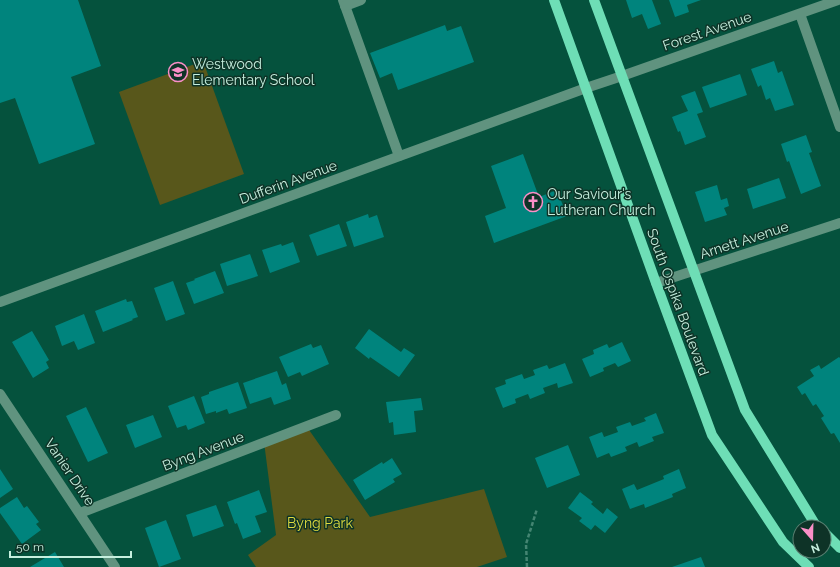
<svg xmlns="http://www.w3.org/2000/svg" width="840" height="567" font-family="Raleway,sans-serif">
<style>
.green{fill:#58571b}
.building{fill:#00847d}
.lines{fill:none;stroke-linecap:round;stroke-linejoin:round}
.path{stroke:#448572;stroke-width:2.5;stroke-dasharray:4 2;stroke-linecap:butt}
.minor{stroke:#60937f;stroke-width:10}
.major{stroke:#6edeb6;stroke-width:10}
.labels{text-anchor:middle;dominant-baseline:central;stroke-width:3;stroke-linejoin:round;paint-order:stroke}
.street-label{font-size:14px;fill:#c6efde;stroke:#0e3327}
.poi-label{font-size:14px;fill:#c6efde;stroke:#0e3327;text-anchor:start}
.park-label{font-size:14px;fill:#e0dc3f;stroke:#0e3327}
</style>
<rect width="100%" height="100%" fill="#05523d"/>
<!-- green -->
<g class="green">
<path d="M203,61L244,174L160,205L119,92Z"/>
<path d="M307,427L370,517L484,489L507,557L477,567H256L248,555L276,535L264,442Z"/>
</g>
<!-- building -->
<g class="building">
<path d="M0,0H78L101,66L71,77L95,144L39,164L15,98L0,103Z"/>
<path d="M626,0H652L661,24L648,29L642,14L632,18Z"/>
<path d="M669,0H701L687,5L689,12L675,17Z"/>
<path d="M445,25L447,31L461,26L474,62L398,90L392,73L380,78L370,53Z"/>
<path d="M774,61L778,73L782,71L794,105L775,111L770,98L766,100L761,85L758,87L751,69Z"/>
<path d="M740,74L747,95L710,108L702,87Z"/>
<path d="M695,91L703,112L697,114L706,137L685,145L680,131L678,132L672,117L688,111L681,96Z"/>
<path d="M806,135L812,152L809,153L821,186L801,194L789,161L787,162L781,144Z"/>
<path d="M523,154L539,197L557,190L567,216L494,243L485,216L506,208L491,166Z"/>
<path d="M779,178L786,198L753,209L747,189Z"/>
<path d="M717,185L721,200L727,198L729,206L724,208L727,215L705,222L695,192Z"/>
<path d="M368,214L369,218L377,215L384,237L354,247L346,222Z"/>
<path d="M339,224L347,246L317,256L309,235Z"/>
<path d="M293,242L300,262L270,273L262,250L281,244L282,246Z"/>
<path d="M250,254L258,276L227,286L220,264Z"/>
<path d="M215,271L224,293L194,304L186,283L195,280L194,279Z"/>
<path d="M173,281L185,314L166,321L154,288Z"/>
<path d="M126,299L127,302L132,301L138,317L132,319L133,320L103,332L95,311Z"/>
<path d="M84,314L95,343L78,350L74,341L62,346L55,326Z"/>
<path d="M369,329L401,352L404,348L415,355L399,377L370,357L369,359L355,348Z"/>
<path d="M32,331L49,360L46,362L49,368L33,378L12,342Z"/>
<path d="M622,342L631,361L618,367L615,363L603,368L604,371L590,377L582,359L594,354L593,350L607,344L609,348Z"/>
<path d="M311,344L313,348L321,345L329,364L302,376L300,372L288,377L279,357Z"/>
<path d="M839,357L840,358V443L834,433L831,434L821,418L824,416L816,404L813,406L805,393L802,395L797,387L814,376L810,370L819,365L821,369Z"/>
<path d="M565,363L573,383L558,388L557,383L543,388L545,393L530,399L528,394L515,399L516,403L503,408L495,388L506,384L505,380L522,374L524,379L535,375L533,370L547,365L549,369Z"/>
<path d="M277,371L282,385L286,383L291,399L274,405L271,397L250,404L243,383Z"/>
<path d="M238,382L247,408L229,414L227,409L216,413V411L206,414L201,397L209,394V392Z"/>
<path d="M194,396L205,423L188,430L186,425L177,428L168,406Z"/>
<path d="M421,398L423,410L414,411L416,432L394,435L393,422L389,423L386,402Z"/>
<path d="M86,407L108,453L88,462L66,416Z"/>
<path d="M656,413L664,433L652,437L654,441L639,447L637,442L625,447L627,451L611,457L609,453L597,458L589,437L602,432L604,437L618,432L616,427L630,422L632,426L646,421L644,418Z"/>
<path d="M153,415L162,437L135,448L126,425Z"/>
<path d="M568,445L580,475L547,488L535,458Z"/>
<path d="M392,458L402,474L393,479L395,482L365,500L353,480L382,462L383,464Z"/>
<path d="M0,469L13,489L0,498Z"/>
<path d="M679,469L686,488L672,494L673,497L645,508L644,504L630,509L622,489L634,484L637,490L664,479L663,476Z"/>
<path d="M259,490L267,512L255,516L261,532L243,539L237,523L235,524L227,502Z"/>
<path d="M580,492L593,502L591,504L603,514L607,508L618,517L605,533L595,525L591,530L579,521L582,518L568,508Z"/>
<path d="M17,497L24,508L27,506L39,522L36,524L41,530L22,544L0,513V508Z"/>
<path d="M216,505L224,526L193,537L186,515Z"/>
<path d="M166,520L181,559L159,567L145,528Z"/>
<path d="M55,552L64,567H30Z"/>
<path d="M701,557L705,567H672Z"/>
</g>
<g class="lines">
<!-- path -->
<path class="path" d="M527,567L526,544L537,509"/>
<!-- minor -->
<g class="minor">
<path d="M343,0L399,156"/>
<path d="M345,6L361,0"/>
<path d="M800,14L840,127"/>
<path d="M656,283L840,223"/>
<path d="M0,302L586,88L622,76L838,0"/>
<path d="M0,394L115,567"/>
<path d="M80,513L336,415"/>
</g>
<!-- major -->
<g class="major">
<path d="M554,0L656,283L712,435L783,542L809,567"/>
<path d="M594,0L745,410L815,524L819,527"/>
<path d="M824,532L840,548"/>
</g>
</g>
<!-- icons -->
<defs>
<symbol id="school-ring" viewBox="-11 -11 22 22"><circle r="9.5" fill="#0e3327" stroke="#fa8fc7" stroke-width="1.5"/><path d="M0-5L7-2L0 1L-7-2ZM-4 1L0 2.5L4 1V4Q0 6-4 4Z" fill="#fa8fc7"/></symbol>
<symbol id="church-ring" viewBox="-11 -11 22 22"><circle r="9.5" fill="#0e3327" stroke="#fa8fc7" stroke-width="1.5"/><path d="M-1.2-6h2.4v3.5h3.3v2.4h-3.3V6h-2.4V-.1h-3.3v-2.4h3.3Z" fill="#fa8fc7"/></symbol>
</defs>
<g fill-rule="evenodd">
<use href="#school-ring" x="167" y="61" width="22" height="22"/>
<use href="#church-ring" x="522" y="191" width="22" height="22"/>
</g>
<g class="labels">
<!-- street labels -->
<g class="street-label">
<text transform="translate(707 31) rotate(-19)">Forest Avenue</text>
<text transform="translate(288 182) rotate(-20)">Dufferin Avenue</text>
<text transform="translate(744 240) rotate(-18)">Arnett Avenue</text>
<text transform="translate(678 302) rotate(70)">South Ospika Boulevard</text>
<text transform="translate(203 451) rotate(-21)">Byng Avenue</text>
<text transform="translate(70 472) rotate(56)">Vanier Drive</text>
</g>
<!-- poi labels -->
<g class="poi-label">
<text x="192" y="64">Westwood<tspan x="192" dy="16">Elementary School</tspan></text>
<text x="547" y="194">Our Saviour's<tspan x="547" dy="16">Lutheran Church</tspan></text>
</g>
<!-- park labels -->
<g class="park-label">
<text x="320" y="523">Byng Park</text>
</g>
</g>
<!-- north arrow -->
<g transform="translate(812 539) rotate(160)"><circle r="19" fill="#0e3327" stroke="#587e70"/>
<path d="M0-3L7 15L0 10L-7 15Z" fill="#fa8fc7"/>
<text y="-6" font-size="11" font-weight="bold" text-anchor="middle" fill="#c6efde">N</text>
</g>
<!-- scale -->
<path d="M10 551v6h121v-6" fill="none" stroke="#c6efde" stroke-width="2"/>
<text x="16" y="551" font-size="12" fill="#c6efde" stroke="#0e3327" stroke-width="3" paint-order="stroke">50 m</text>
</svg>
